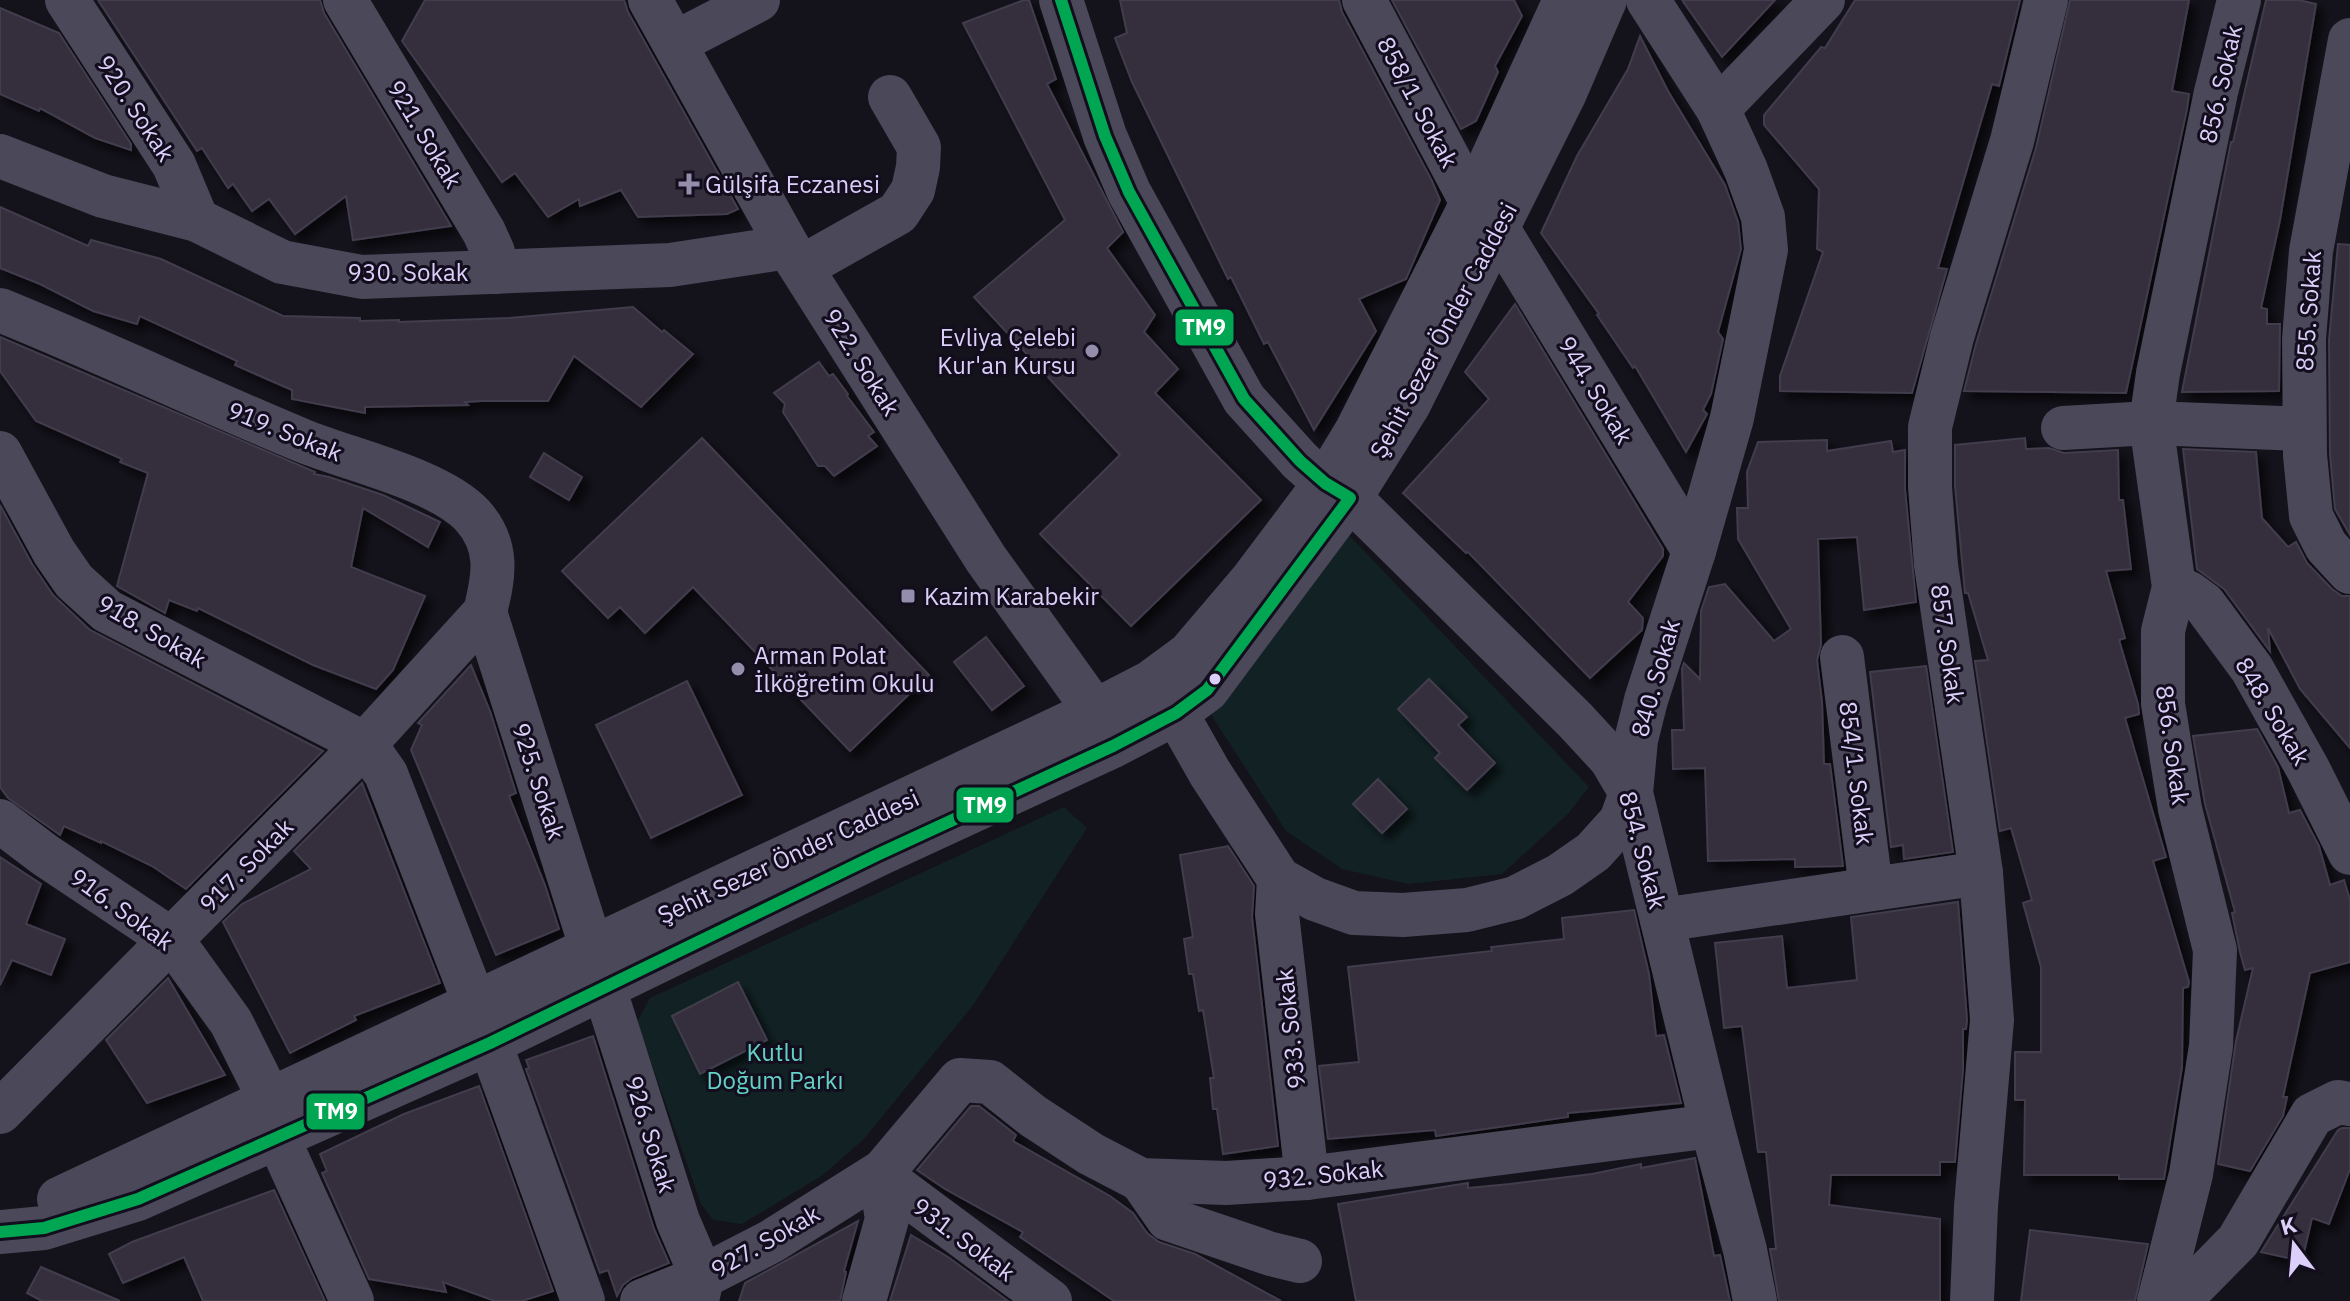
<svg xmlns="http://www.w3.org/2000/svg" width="2350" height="1301" font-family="'IBM Plex Sans',sans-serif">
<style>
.green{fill:#122224}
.building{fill:#342f3c;stroke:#423c4d;stroke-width:2;filter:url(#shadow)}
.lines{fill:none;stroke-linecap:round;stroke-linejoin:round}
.minor{stroke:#4a4859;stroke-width:44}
.bus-1-casing{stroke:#130e1d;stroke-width:18}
.bus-1{stroke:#00a651;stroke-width:12}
.poi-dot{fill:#958dac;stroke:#130e1d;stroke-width:3}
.bus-dot{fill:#dbcffa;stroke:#130e1d;stroke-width:3}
.labels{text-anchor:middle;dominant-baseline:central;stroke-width:6;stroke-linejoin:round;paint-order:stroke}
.street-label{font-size:24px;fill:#dbcffa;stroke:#130e1d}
.poi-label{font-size:24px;fill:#dbcffa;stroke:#130e1d;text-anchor:start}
.park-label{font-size:24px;fill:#64d1c7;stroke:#130e1d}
.line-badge{stroke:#130e1d;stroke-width:3}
.badge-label{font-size:22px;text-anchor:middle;font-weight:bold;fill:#fff}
</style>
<defs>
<filter id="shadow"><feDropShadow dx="7" dy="7" stdDeviation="4" flood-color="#0009"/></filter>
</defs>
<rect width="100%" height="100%" fill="#14121a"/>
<!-- green -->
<g class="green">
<path d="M1349,535L1589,787L1567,815L1502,874L1408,884L1342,869L1286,831L1210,713Z"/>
<path d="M1064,807L1087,828L974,1004L864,1139L823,1175L742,1224L713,1220L701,1204L637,1022L650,998Z"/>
</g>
<!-- building -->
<g class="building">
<path d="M98,0H320L324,13L451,226L353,240L346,196L295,234L269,199L252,211L233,184L228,188L202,148L197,151Z"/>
<path d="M425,0H624L628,12L738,209L727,214L638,217L621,190L580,206L579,199L548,217L515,173L502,182L402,41Z"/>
<path d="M1024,0H1029L1056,79L1047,84L1123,232L1107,248L1155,315L1144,332L1178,369L1155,393L1261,500L1131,626L1040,534L1120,455L974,297L1065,220L963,23Z"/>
<path d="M1120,0H1339L1342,12L1432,181L1440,200L1409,272L1406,279L1359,299L1376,331L1314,430L1268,342L1264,344L1231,277L1228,279L1132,82L1115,38L1127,33Z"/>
<path d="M1392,0H1514L1522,16L1495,66L1498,72L1476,121L1461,129Z"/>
<path d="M1682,0H1775L1722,57Z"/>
<path d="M1855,0H2020L1999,86L1992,84L1938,268L1947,269L1912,393L1780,391V376L1823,252L1817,249L1819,189L1764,125V115L1821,47L1825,48Z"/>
<path d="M2070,0H2189L2172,91L2189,94L2187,109L2126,393L1964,391L1976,344L2036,148Z"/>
<path d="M2266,0H2299L2316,4L2280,220L2261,308L2267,309V324H2280L2279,391L2182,392L2231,142H2233Z"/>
<path d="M0,8L59,33L131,144V150L95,138L40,108L39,111L0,94Z"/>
<path d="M1640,36L1668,91L1725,185L1738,222L1741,249L1718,332L1723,339L1711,394L1703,410L1707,414L1686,452L1635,366L1633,368L1597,315L1599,314L1541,233L1577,156L1628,69Z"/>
<path d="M0,207L88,246L91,240L161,259L283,316L360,318V321L399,320V322L509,318L633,307L662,332L664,330L693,354L641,407L574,356L548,401H482L465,402L468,405L365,407V413L292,399V390L235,365L237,361L140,316L137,324L93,311L40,284L0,268Z"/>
<path d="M2338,244L2350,245V535L2335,509L2330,454L2329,340Z"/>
<path d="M1515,304L1663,549V556L1628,602L1643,618L1642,630L1590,678L1468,552L1466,553L1403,493L1489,399L1465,372Z"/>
<path d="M0,337L315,472L314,474L329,477L383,495L440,522L428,547L363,508L351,567L425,596L393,670L376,689L313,665L198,608L197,611L169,600L165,613L117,586L148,473L120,462L122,459L36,421L0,371Z"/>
<path d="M819,362L829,376L833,374L848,394L847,396L874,432L868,436L877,446L834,476L825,466H818L783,412L785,404L774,393Z"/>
<path d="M702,438L929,675L850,751L693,587L645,633L620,607L608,618L562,571Z"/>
<path d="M2025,438L2026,449L2049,448L2064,453L2118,450L2119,500H2123L2131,569L2106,571L2125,638L2119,640L2138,704L2139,714L2125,718L2166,857L2153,861L2189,982L2188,987L2183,988L2182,1067L2164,1179H2119V1175H2024L2025,1100H2015V1052H2041V967L2023,903L2032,900L2011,828L2000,831L1975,661L1988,660L1968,593H1965L1955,486V445Z"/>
<path d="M1827,440V451L1891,441L1893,452L1905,450V489L1916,602L1864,610L1857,537L1818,539L1821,645L1817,660L1822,702L1824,764H1830L1843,866L1795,867V859L1708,861L1705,768L1673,769L1672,730H1684L1682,669L1684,663L1700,679L1701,611L1709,587L1725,584L1774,641L1791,629L1738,539L1737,508H1748L1747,472L1758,442Z"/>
<path d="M2183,449L2256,452L2262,518L2288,547L2296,542L2307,563L2332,589L2342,596H2350V748L2300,689L2268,628L2270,651L2224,589L2197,569Z"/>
<path d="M544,453L582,477L569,500L530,477Z"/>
<path d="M0,505L32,564L53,595L90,630L323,751L186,889L152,866L101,841V843L64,826L60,835L8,798L0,787Z"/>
<path d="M986,637L1024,686L992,710L954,662Z"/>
<path d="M471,665L490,711L516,793L509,796L545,885L559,929L496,955L411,750L422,725L418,723Z"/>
<path d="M1926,666L1953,852L1904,859L1903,845L1891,847L1870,672Z"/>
<path d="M1429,679L1467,717L1458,725L1495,763L1467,790L1435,758L1440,753L1398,709Z"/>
<path d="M687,681L742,795L651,838L596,725Z"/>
<path d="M2257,729L2278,767L2289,813L2300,810L2319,846L2330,885L2344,880L2350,900V962L2310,973L2283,1097H2287L2283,1116L2250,1171L2218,1164L2236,1041L2253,968L2245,970L2240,952L2232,913L2235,912L2205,804L2193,736Z"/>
<path d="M1378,779L1407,809L1382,833L1353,804Z"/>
<path d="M362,783L440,983L354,1016L356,1020L290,1053L223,922L242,904L311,869L294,851Z"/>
<path d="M1228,846L1254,886L1252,917L1278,1146L1223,1154L1217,1109H1213L1210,1078H1214L1203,1010L1199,1011L1193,974H1189L1184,939L1193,937L1180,855Z"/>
<path d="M0,857L41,884L26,924L65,939L51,975L12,960L0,985Z"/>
<path d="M1958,902L1967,1020L1966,1029H1963V1069L1955,1162H1940V1175H1831L1829,1205L1940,1219V1301H1779L1770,1249H1776L1766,1152H1758L1742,1026L1724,1028L1715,943L1782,936L1787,988L1857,980L1851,917Z"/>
<path d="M1634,910L1649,974L1656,1036L1664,1035L1681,1103L1568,1113V1117L1436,1136L1435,1130L1328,1139L1319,1066L1359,1062L1348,967L1492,951L1491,947L1564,939L1562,918Z"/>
<path d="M168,978L225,1075L147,1103L106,1040Z"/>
<path d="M738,982L767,1040L700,1074L672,1016Z"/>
<path d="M593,1036L654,1229L669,1263L632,1278L623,1285L617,1296L608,1270L600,1273L526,1069L529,1068L526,1060Z"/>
<path d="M479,1086L553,1291L522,1301H495L443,1282L446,1292L369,1279L322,1173L327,1171L320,1154L404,1114Z"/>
<path d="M971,1106H979L1016,1135L1013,1141L1110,1196L1133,1213L1147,1233L1159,1242L1195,1254L1281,1301H1114L1020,1237L1023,1232L945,1189L917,1170Z"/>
<path d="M2342,1128H2350V1169L2329,1224L2312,1218L2302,1261L2261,1252L2338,1130Z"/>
<path d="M1695,1158L1714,1256L1720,1255L1730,1301H1356L1338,1204L1468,1183V1188L1510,1184L1592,1174L1641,1164V1168Z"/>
<path d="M274,1190L325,1301H203L184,1257L123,1283L109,1254L132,1242Z"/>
<path d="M858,1221L844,1271L846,1272L840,1301H739L745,1283Z"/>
<path d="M2030,1230L2148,1244L2135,1301H2021Z"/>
<path d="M911,1235L948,1257L1008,1301H890Z"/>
<path d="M41,1267L120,1301H42L27,1293Z"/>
</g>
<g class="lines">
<!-- minor -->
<g class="minor">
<path d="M67,0L174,165L197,220"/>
<path d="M345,0L484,232L493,252L495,272"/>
<path d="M650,0L788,247L986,559L1095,711L1110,737"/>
<path d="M1061,0L1105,136L1129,192L1244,399L1300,461L1325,483L1350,498L1575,720L1611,759L1631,793L1712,1126L1745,1250L1755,1301"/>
<path d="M1364,0L1472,203L1498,229L1694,551"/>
<path d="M2350,40L2311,251L2304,339L2305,455L2311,516L2326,546L2350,572"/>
<path d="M675,43L758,0"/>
<path d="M1718,109L1823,0"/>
<path d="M0,156L103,196L197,220L282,262L362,277L670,265L788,247"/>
<path d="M802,267L898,213L913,190L918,167L919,147L890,97"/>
<path d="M0,310C101,351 200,398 301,440C349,460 438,479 472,515C500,546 494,576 485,612"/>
<path d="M2063,428L2151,423L2304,429"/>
<path d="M0,453L54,552L74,581L107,611L365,744L386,774L490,1043L583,1301"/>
<path d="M2174,587L2189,593L2204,604L2252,669L2308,769L2350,853"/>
<path d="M485,612L678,1221L702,1277L697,1301"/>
<path d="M1842,657L1871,889"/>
<path d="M1176,713L1210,773L1279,879L1315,899L1354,913L1403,915L1467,910L1515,898L1560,875L1593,852L1621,821L1631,793L1636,740L1646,700L1694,551L1732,418L1766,250L1763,217L1746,170L1718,109L1648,0"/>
<path d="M0,821L45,855L172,940L231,1022L270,1100"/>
<path d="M1279,879L1277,914L1307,1178"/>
<path d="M1662,920L1981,873"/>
<path d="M0,1112L365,744L485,612"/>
<path d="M277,1136L352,1301"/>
<path d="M880,1175L1050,1301"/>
<path d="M1141,1180L1168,1219L1271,1254L1300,1261"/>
<path d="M59,1199L1095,711L1151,682L1189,654L1252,580L1325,483L1357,430L1472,203L1565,0"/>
<path d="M0,1232L44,1228L138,1199L490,1043L879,854L1113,746L1176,713L1207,690L1350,498L1409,404L1564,95L1605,0"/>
<path d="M642,1301L702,1277L772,1241L883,1171"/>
<path d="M864,1301L887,1219L880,1175L960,1080L990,1082L1033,1116L1091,1154L1141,1180L1226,1183L1307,1178L1712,1126"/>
<path d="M1972,1301L1976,1206L1992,1020L1981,873L1936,565L1930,487V427L1952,337L2012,141L2046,0"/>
<path d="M2159,1301L2191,1174L2211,1046L2215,950L2180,809L2163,704V631L2174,587L2151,423L2158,373L2216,92L2239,0"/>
<path d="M2179,1301L2238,1241L2312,1115L2338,1102L2350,1104"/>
</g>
<defs>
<path id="bus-1" d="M0,1232L44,1228L138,1199L490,1043L879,854L1113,746L1176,713L1207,690L1350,498L1325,483L1300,461L1244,399L1129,192L1105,136L1061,0"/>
</defs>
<!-- bus-1 casing -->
<use href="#bus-1" class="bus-1-casing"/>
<!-- bus-1 -->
<use href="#bus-1" class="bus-1"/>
</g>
<!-- markers -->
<g class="poi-dot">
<path d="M685 172h8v8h8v8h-8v8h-8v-8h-8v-8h8z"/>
<circle cx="1092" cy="351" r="8"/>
<rect x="900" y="588" width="16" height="16" rx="4"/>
<circle cx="738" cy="669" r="8"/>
</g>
<circle class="bus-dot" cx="1215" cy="679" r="7"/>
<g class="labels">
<!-- street labels -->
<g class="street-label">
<text transform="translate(2220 84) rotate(-77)">856. Sokak</text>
<text transform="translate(1418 102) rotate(62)">858/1. Sokak</text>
<text transform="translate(136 108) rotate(57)">920. Sokak</text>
<text transform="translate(425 134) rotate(59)">921. Sokak</text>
<text x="408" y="272">930. Sokak</text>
<text transform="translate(2308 311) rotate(-86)">855. Sokak</text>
<text transform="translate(1443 330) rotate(-62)">Şehit Sezer Önder Caddesi</text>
<text transform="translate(862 362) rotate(58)">922. Sokak</text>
<text transform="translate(1596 390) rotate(59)">944. Sokak</text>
<text transform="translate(285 431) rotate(22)">919. Sokak</text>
<text transform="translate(152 631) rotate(30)">918. Sokak</text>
<text transform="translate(1948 644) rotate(82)">857. Sokak</text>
<text transform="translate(1655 678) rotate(-74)">840. Sokak</text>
<text transform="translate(2273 711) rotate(59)">848. Sokak</text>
<text transform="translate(2173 745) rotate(82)">856. Sokak</text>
<text transform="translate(1857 773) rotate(83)">854/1. Sokak</text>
<text transform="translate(539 781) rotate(72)">925. Sokak</text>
<text transform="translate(1643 850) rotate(75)">854. Sokak</text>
<text transform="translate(788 856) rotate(-25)">Şehit Sezer Önder Caddesi</text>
<text transform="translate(246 865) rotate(-45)">917. Sokak</text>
<text transform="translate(122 909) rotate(36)">916. Sokak</text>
<text transform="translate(1290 1029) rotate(-96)">933. Sokak</text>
<text transform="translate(651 1134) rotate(73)">926. Sokak</text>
<text transform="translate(1323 1174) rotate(-6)">932. Sokak</text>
<text transform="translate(964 1239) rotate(37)">931. Sokak</text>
<text transform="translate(765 1241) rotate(-30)">927. Sokak</text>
</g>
<!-- poi labels -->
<g class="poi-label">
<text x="705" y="184">Gülşifa Eczanesi</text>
<text x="1076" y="337" text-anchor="end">Evliya Çelebi<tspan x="1076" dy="28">Kur'an Kursu</tspan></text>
<text x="924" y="596">Kazim Karabekir</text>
<text x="754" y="655">Arman Polat<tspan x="754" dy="28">İlköğretim Okulu</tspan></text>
</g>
<!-- park labels -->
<g class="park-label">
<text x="775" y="1052">Kutlu<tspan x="775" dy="28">Doğum Parkı</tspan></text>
</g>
</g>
<g class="line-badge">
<rect x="1174" y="308" width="61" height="39" rx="8" fill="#00a651"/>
<rect x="955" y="786" width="60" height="38" rx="8" fill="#00a651"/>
<rect x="305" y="1092" width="61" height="39" rx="8" fill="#00a651"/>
</g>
<g class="badge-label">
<text x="1204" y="335">TM9</text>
<text x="985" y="813">TM9</text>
<text x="336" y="1119">TM9</text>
</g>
<!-- north arrow -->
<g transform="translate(2294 1245) rotate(344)" stroke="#130e1d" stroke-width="6" paint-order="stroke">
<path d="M0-6L14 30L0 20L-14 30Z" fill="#dbcffa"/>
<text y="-12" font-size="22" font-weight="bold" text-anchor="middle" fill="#dbcffa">K</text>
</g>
</svg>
